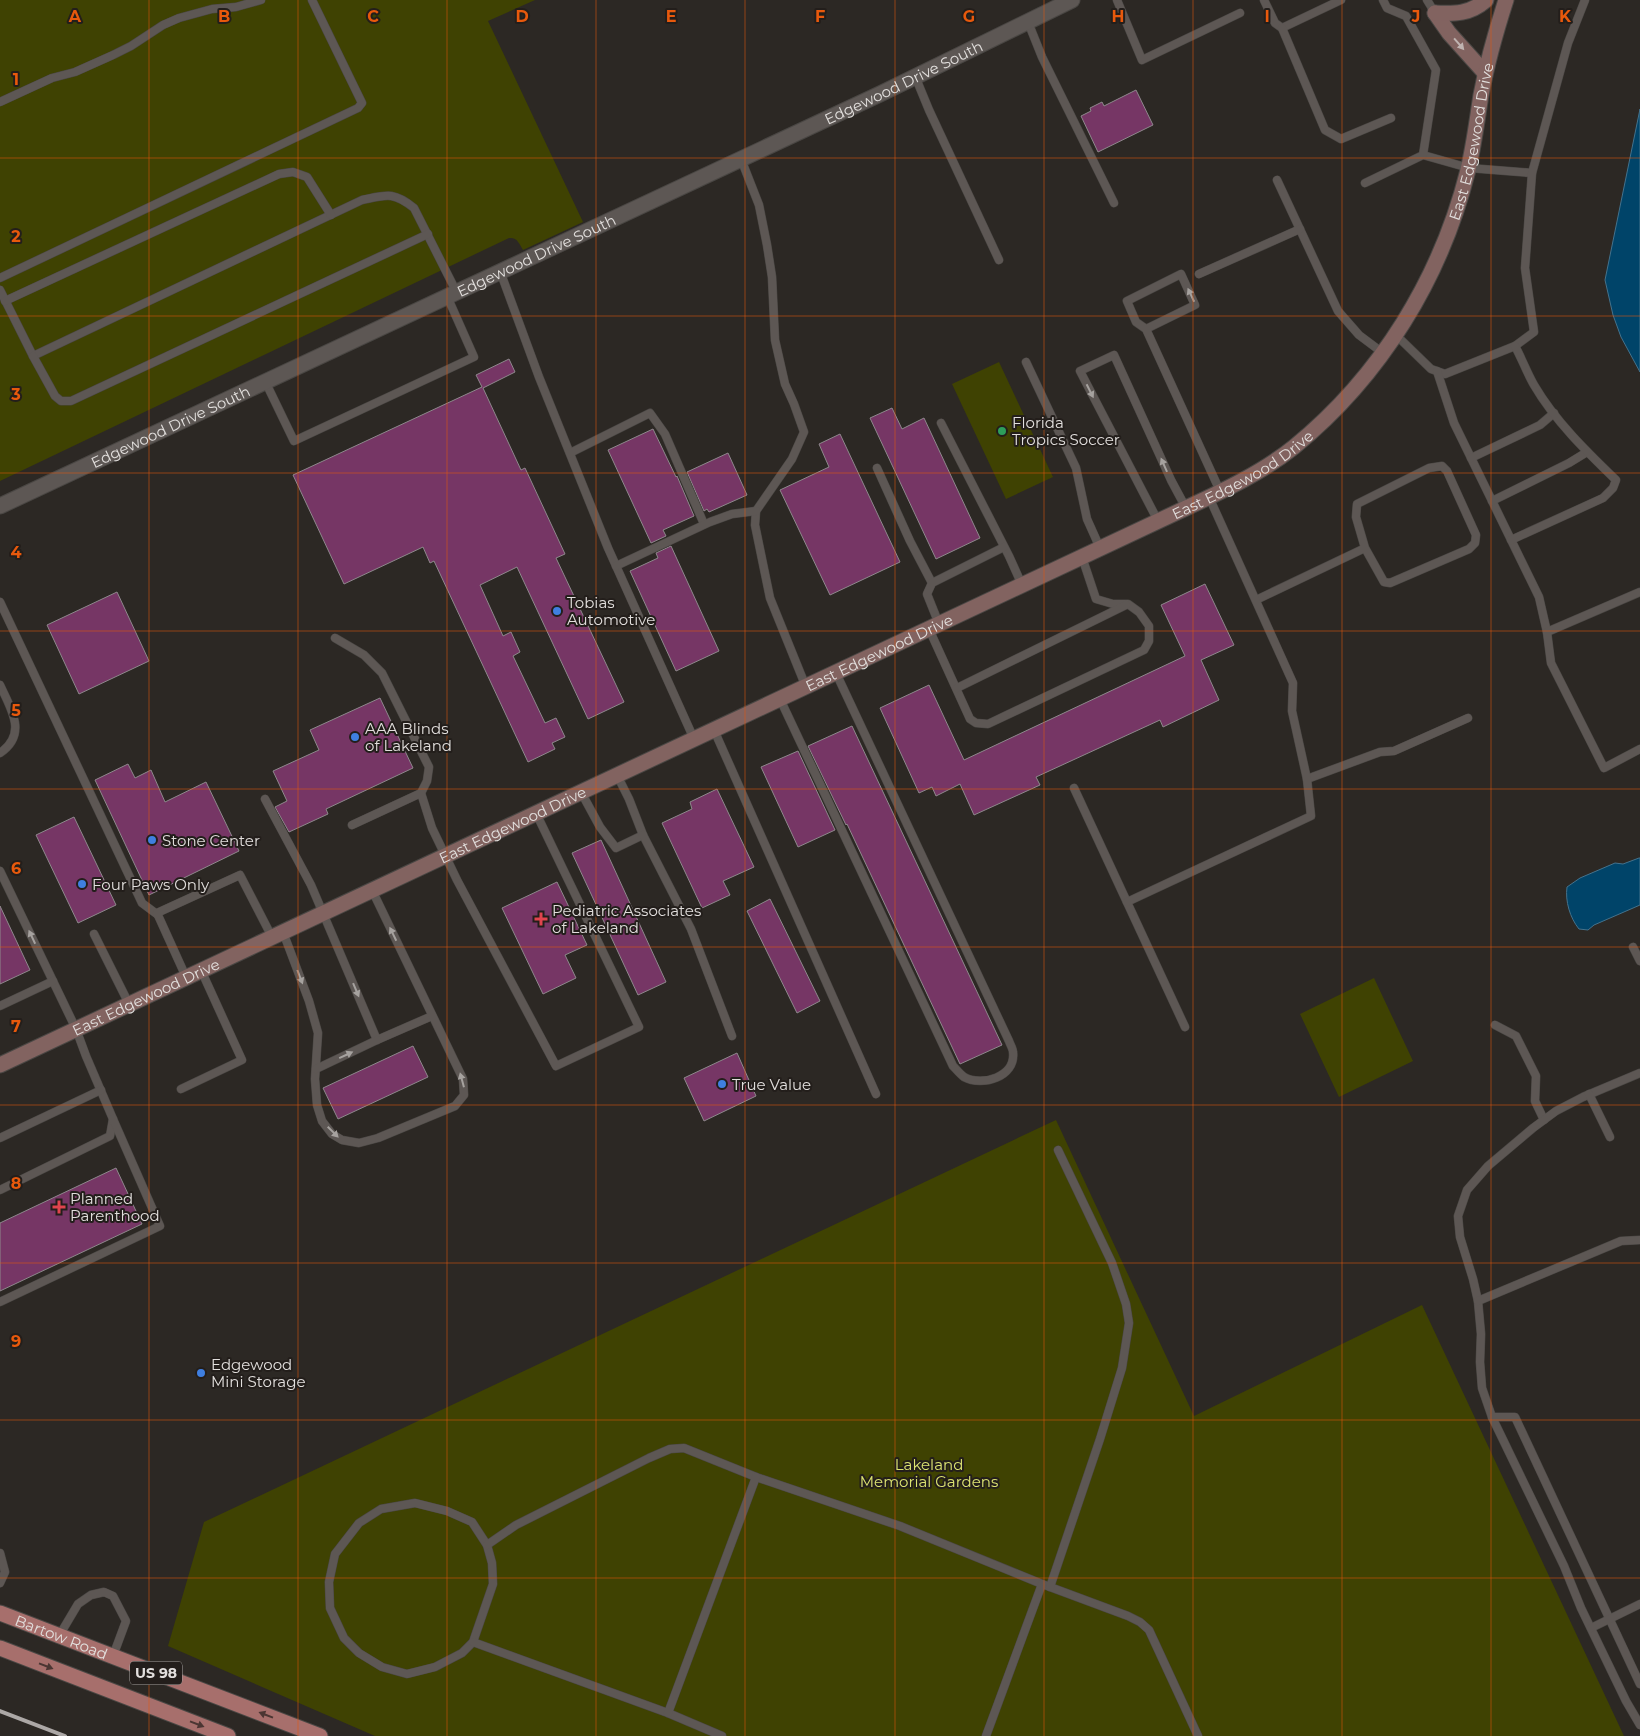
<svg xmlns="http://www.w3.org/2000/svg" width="1640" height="1736" font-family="Montserrat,sans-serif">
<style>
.green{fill:#3f4202}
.water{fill:#004469;stroke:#44728c}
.building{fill:#763665;stroke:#8e888c}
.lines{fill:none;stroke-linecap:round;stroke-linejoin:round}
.service-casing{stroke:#4a4744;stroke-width:9}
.tertiary-casing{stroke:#4a4744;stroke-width:17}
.secondary-casing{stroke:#4a4744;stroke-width:17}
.primary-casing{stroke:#4a4744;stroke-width:17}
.service{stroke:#5d5754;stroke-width:8}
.tertiary{stroke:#5d5754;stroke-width:15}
.secondary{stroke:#826360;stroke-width:15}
.primary{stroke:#a76f6c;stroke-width:15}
.rail{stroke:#aca8a6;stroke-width:4}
.oneway{fill:#c0b4b1}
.oneway2{fill:#a6a29f}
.oneway3{fill:#4b3633}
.grid{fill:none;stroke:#e8590c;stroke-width:1;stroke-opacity:0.55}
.leisure-dot{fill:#2e9e5b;stroke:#231e1b;stroke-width:2}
.shop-dot{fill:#3f7fe0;stroke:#231e1b;stroke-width:2}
.health-dot{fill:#e0444e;stroke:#231e1b;stroke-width:2}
.labels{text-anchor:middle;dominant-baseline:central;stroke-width:4;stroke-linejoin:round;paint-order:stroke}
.shield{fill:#231e1b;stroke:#a9a5a3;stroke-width:1}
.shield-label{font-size:14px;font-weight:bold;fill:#e2dfdd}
.street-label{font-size:15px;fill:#e2dfdd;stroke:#231e1b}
.poi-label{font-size:15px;fill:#e2dfdd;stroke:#231e1b;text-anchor:start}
.park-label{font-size:15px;fill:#dde472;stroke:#231e1b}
.grid-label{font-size:16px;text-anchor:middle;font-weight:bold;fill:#e8590c;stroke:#231e1b;stroke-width:4;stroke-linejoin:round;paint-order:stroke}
</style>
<rect width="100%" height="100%" fill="#2c2824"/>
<!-- green -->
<g class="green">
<path d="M0,0H535L488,21L583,222L523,250C519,243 517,237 509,238L0,481Z"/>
<path d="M999,362L1053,477L1006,499L952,384Z"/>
<path d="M1374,978L1413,1061L1339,1097L1300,1014Z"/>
<path d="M1056,1120L1194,1416L1422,1305L1624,1736H375L168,1646L204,1522Z"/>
</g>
<!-- water -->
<g class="water">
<path d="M1640,109V372L1621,337L1613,315L1605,280Z"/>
<path d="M1639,858H1640V905L1594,925L1588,930L1579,929C1570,918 1565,901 1567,887L1580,878L1615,863L1623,864Z"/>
</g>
<!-- building -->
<g class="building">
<path d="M1136,90L1153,125L1098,152L1081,116L1091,111L1090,108L1102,102L1104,106Z"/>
<path d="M509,359L515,372L483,388L521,470L525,468L565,554L556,558L624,702L588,719L517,567L480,585L503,636L511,632L520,652L513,656L545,723L556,718L565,737L552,743L555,749L528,762L434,561L430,563L423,547L344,584L293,475L482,387L476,375Z"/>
<path d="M892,408L902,429L924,418L980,538L936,559L870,418Z"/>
<path d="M653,429L676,477L677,476L694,516L663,530L666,536L651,543L608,450Z"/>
<path d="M840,434L900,562L830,595L780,490L829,467L819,444Z"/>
<path d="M728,453L747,495L709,512L707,509L704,511L687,472Z"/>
<path d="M671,546L719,651L676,671L630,571L658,558L656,553Z"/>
<path d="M1205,584L1234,645L1201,660L1219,700L1163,727L1160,720L1036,777L1040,785L974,815L960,784L936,796L932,787L919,793L880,708L929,685L964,760L1185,656L1161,605Z"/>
<path d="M117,592L149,661L79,694L47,625Z"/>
<path d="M380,698L413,768L326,809L328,814L289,832L275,807L287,801L273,771L319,750L310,730Z"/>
<path d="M852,726L1002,1045L960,1064L847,824L846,825L808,746Z"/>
<path d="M798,751L835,830L798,847L761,767Z"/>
<path d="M128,764L135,778L151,770L165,802L206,782L239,851L149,895L95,780Z"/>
<path d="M717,789L754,867L723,881L730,895L702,908L662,823L692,809L690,802Z"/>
<path d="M74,817L116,905L78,923L36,835Z"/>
<path d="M601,840L666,982L638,995L572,853Z"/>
<path d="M557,882L587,945L565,955L576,978L543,994L502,908Z"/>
<path d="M770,899L820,1001L797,1013L747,911Z"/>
<path d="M0,906L30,970L0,984Z"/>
<path d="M413,1046L428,1077L338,1119L323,1088Z"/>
<path d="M737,1053L756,1096L704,1121L684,1078Z"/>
<path d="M116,1168L142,1224L0,1291V1223Z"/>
</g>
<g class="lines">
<defs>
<g id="service">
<path d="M1117,0L1142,60L1240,13"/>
<path d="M1264,0L1275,23L1282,28L1341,0"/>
<path d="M1427,0L1435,13"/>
<path d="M1028,22L1042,57L1114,203"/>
<path d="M1282,28L1325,130L1341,139L1391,118"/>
<path d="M915,76L929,110L999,260"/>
<path d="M0,102L52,78L75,72L113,55L131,46L163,25L179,18L212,9L236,7L261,0"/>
<path d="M1423,155L1469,168L1532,173"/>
<path d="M741,159L759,205L767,245L772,277L775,340L785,384L794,404L804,432L792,459L756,511L755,525L770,598L806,687"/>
<path d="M1277,180L1338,311L1359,335L1383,353"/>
<path d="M1365,183L1423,155L1436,70L1406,16L1387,8L1383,0"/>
<path d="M500,271L539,377L608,548L694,739"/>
<path d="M1199,274L1300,229"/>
<path d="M0,278L358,108L362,103L312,0"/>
<path d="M0,290L33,356L362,200C386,195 393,191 414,208L456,291"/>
<path d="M5,301L279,174L293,172L307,177L331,215"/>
<path d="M1146,329L1195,305L1181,274L1127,301L1136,322L1146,329L1220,491"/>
<path d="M1396,335L1431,369L1445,374L1515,346L1534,332L1525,268L1532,173L1568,43L1585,0"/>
<path d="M33,356L55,396L61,401H71L428,234"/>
<path d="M1026,362L1076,468L1087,519L1100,548"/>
<path d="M1437,371L1454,423L1539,597L1547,632"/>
<path d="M265,381L294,441L474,357L447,296"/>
<path d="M941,423L1009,556L1022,585"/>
<path d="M570,453L650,413L665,434L704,524"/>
<path d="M1471,458L1540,425L1554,413"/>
<path d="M877,468L910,541L932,583"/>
<path d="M1492,501L1569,463L1587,452"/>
<path d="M1158,521L1080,371L1114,355L1171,480L1186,508"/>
<path d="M1511,540L1603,498L1613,488L1616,480C1587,452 1555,421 1534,385C1527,373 1522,359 1515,346"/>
<path d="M616,566L710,522L732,514L756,511"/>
<path d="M1640,592L1547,632L1551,663L1604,768L1640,749"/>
<path d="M1256,600L1365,548L1384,582L1390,583L1469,549L1475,543L1476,535L1447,471L1442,466L1429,468L1357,504L1356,517L1365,548"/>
<path d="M0,602L142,903L158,915"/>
<path d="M939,624L927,594L932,583L1004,547"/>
<path d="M929,629L970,719L976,723L988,724L1144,650L1149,641V626L1139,612L1128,604H1113L1096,599L1082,557"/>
<path d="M335,638L364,655L382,673L429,767L427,781L421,793"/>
<path d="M0,685C11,709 28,734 0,753"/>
<path d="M957,688L1126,605"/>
<path d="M780,699L953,1066C956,1069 960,1074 964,1077C982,1087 1016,1077 1013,1052C1013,1049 1010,1044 1009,1041L836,673"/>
<path d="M714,730L876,1094"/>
<path d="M1307,779L1380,752L1394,751L1468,718"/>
<path d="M1074,788L1185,1027"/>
<path d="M581,792L600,827L616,848L643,835L629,799L617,775"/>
<path d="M265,799L311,885L377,1040L432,1016"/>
<path d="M352,825L421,793L432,828L457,880L556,1066L639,1027L536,813"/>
<path d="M643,835L691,929L732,1036"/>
<path d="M0,871L76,1029L86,1056L113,1119L110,1136L0,1190"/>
<path d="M1127,902L1311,816L1307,779L1292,711L1293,683L1209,497"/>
<path d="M283,932L309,1001L318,1033L315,1079L317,1105L322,1121L332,1134L342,1140L359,1143L378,1138L455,1106L464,1095L463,1079L372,890"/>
<path d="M94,934L129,1004"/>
<path d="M1633,947L1640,961"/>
<path d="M186,977L157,913L240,875L272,937"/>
<path d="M0,1006L53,981"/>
<path d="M1495,1025L1516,1036L1536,1076L1535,1101L1544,1120"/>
<path d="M316,1069L377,1040"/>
<path d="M1640,1073L1583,1097L1556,1111L1533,1128L1488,1166L1467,1190L1458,1216L1460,1237L1473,1279L1478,1301L1481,1334L1480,1362L1482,1388L1492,1417L1564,1566L1581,1608L1626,1701L1640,1725"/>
<path d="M181,1089L242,1060L201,970"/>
<path d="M1589,1094L1610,1137"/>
<path d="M0,1138L101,1090"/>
<path d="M1478,1301L1621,1241L1640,1240"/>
<path d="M0,1302L160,1226L113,1119"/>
<path d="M1492,1417H1515L1640,1684"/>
<path d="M415,1503L447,1511L472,1522L487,1545L492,1563L493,1584L473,1642L462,1653L435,1667L407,1674L382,1667L359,1653L344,1638L330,1608L329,1582L335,1554L359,1523L381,1509Z"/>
<path d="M487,1545L516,1525L649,1458L670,1449L684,1448L756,1477L900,1526L1042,1584L1128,1616L1140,1622L1149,1630L1198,1736"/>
<path d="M0,1553L5,1572L0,1583"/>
<path d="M1050,1587L1100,1439L1122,1368L1129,1323L1126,1304L1112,1263L1058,1150"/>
<path d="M1591,1628L1640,1604"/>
<path d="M59,1636L78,1604L91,1595L104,1592L113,1596L126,1621L113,1656"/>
<path d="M473,1642L668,1713L722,1736"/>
<path d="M668,1713L756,1477"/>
<path d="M986,1736L1042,1584"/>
</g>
<g id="tertiary">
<path id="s1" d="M0,506L880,94L1072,0"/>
</g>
<g id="secondary">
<path d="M1435,13L1449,33L1485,73"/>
<path d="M1435,13C1455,14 1470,14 1486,0"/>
<path id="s2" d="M0,1065L1186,508C1223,491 1263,472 1294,447C1381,376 1441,278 1468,170C1474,145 1477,120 1481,95C1487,63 1496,31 1506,0"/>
</g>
<g id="primary">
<path id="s3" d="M0,1613L320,1736"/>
<path d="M0,1648L228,1736"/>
</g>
</defs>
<!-- service casing -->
<use href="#service" class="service-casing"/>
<!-- tertiary casing -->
<use href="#tertiary" class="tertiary-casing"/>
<!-- secondary casing -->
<use href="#secondary" class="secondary-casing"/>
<!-- primary casing -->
<use href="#primary" class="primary-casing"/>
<!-- service -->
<use href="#service" class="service"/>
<!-- tertiary -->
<use href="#tertiary" class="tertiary"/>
<!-- secondary -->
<use href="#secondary" class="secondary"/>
<!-- primary -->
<use href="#primary" class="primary"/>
<!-- rail -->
<path class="rail" d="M0,1711L65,1736"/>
</g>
<!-- one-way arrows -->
<defs><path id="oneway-solid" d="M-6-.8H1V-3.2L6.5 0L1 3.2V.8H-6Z" transform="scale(1.25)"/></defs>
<use class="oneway" href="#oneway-solid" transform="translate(1459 44) rotate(49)"/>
<g class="oneway2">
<use href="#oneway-solid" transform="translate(1191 295) rotate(-115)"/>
<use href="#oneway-solid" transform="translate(1090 391) rotate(63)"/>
<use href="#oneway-solid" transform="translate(1164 465) rotate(-114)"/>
<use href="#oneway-solid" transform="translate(393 934) rotate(-116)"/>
<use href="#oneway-solid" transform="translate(32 937) rotate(-115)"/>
<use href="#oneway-solid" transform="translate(300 977) rotate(69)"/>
<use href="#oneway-solid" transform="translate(356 990) rotate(67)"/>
<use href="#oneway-solid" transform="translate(346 1055) rotate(-25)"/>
<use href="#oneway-solid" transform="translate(462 1080) rotate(-105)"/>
<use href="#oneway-solid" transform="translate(333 1132) rotate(45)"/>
</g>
<g class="oneway3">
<use href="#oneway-solid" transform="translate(46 1666) rotate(21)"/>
<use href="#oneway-solid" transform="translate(266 1715) rotate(-159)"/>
<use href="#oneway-solid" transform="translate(197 1724) rotate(21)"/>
</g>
<!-- grid -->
<path class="grid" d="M149,0V1736M298,0V1736M447,0V1736M596,0V1736M745,0V1736M895,0V1736M1044,0V1736M1193,0V1736M1342,0V1736M1491,0V1736M0,158H1640M0,316H1640M0,473H1640M0,631H1640M0,789H1640M0,947H1640M0,1105H1640M0,1263H1640M0,1420H1640M0,1578H1640"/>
<!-- markers -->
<circle class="leisure-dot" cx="1002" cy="431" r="5"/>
<g class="shop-dot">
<circle cx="557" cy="611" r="5"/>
<circle cx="355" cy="737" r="5"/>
<circle cx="152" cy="840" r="5"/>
<circle cx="82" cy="884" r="5"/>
<circle cx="722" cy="1084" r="5"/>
<circle cx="201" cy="1373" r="5"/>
</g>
<g class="health-dot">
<path d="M538.5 911.5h5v5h5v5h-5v5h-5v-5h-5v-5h5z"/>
<path d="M56.5 1199.5h5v5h5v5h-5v5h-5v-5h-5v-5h5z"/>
</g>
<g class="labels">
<!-- shield labels -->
<rect class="shield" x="130" y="1661.5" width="52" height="23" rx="4"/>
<g class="shield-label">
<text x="156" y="1673">US 98</text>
</g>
<!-- street labels -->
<g class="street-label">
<text stroke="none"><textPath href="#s1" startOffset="998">Edgewood Drive South</textPath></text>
<text stroke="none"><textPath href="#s2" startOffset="1796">East Edgewood Drive</textPath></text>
<text stroke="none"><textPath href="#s1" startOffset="592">Edgewood Drive South</textPath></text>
<text stroke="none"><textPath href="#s1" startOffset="188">Edgewood Drive South</textPath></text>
<text stroke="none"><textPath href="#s2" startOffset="1376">East Edgewood Drive</textPath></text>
<text stroke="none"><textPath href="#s2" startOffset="971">East Edgewood Drive</textPath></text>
<text stroke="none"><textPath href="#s2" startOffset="566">East Edgewood Drive</textPath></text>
<text stroke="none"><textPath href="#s2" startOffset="161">East Edgewood Drive</textPath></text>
<text stroke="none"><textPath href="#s3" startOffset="66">Bartow Road</textPath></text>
</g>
<!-- poi labels -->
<g class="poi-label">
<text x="1012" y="422">Florida<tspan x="1012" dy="17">Tropics Soccer</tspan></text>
<text x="567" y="602">Tobias<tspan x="567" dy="17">Automotive</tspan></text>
<text x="365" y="728">AAA Blinds<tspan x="365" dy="17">of Lakeland</tspan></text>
<text x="162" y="840">Stone Center</text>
<text x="92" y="884">Four Paws Only</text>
<text x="552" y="910">Pediatric Associates<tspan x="552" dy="17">of Lakeland</tspan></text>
<text x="732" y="1084">True Value</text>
<text x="70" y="1198">Planned<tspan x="70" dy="17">Parenthood</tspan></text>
<text x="211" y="1364">Edgewood<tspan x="211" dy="17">Mini Storage</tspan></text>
</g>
<!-- park labels -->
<g class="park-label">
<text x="929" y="1464">Lakeland<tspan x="929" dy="17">Memorial Gardens</tspan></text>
</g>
</g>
<g class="grid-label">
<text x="75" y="22">A</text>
<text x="224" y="22">B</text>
<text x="373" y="22">C</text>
<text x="522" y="22">D</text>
<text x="671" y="22">E</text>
<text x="820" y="22">F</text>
<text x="969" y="22">G</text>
<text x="1118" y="22">H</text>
<text x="1267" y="22">I</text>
<text x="1416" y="22">J</text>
<text x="1565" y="22">K</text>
<text x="16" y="85">1</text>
<text x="16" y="242">2</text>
<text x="16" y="400">3</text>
<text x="16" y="558">4</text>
<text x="16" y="716">5</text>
<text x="16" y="874">6</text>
<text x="16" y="1032">7</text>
<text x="16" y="1189">8</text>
<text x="16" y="1347">9</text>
</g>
</svg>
